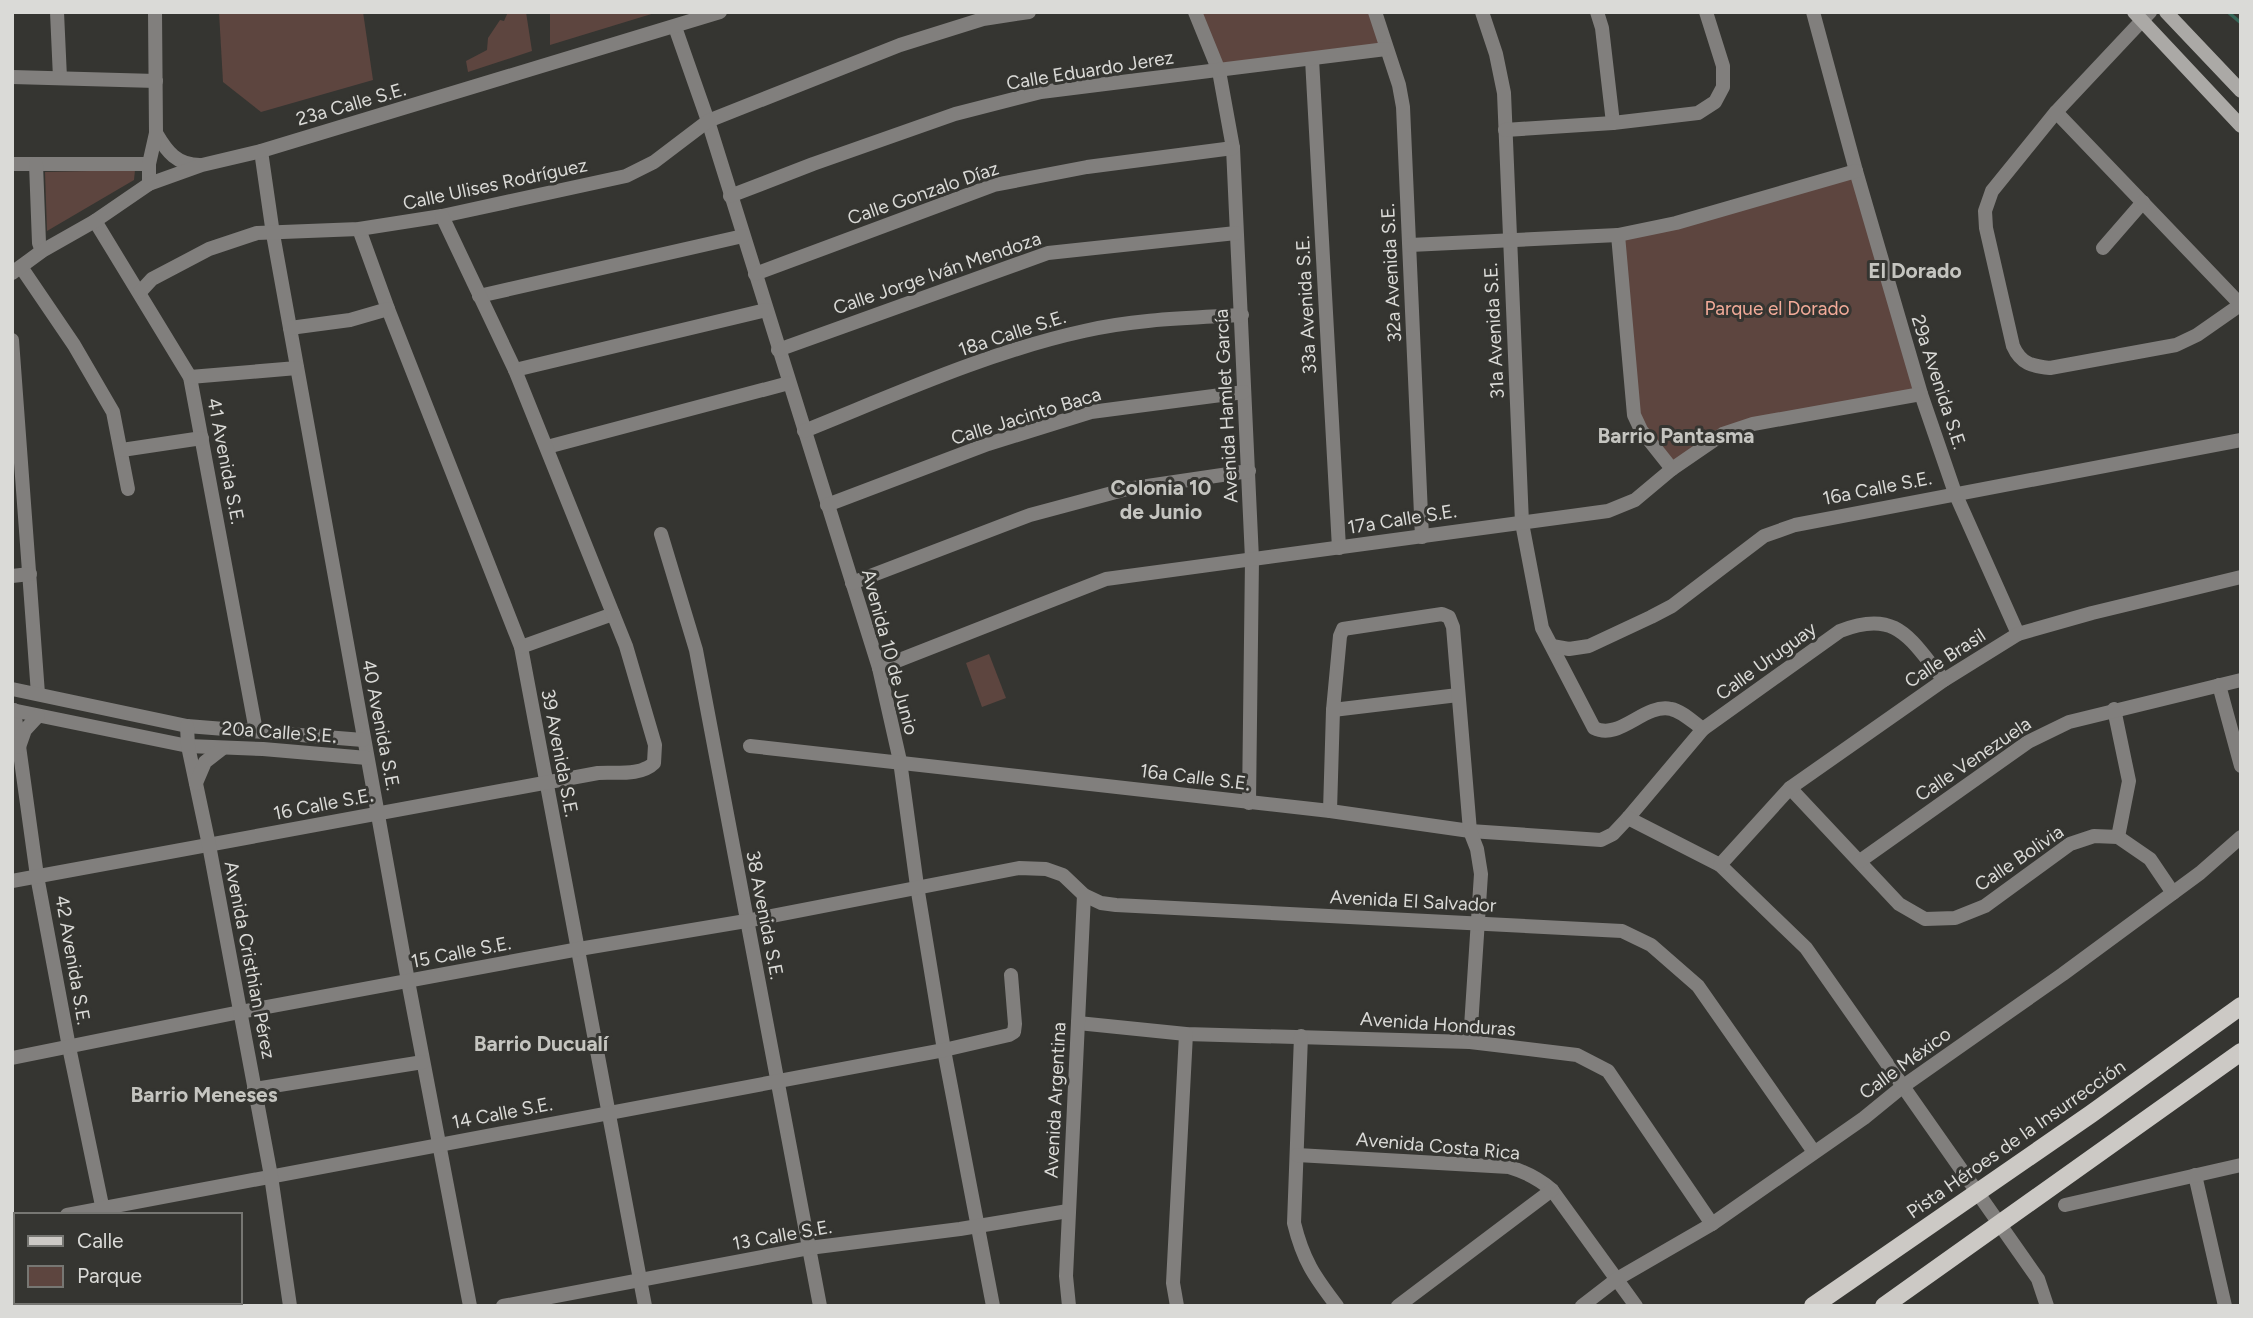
<svg xmlns="http://www.w3.org/2000/svg" width="2253" height="1318" font-family="Figtree,sans-serif">
<style>
.green{fill:#5d453f}
.lines{fill:none;stroke-linecap:round;stroke-linejoin:round}
.stream{stroke:#356658;stroke-width:3.5}
.minor{stroke:#817f7d;stroke-width:14}
.tertiary{stroke:#817f7d;stroke-width:14}
.secondary{stroke:#aba9a6;stroke-width:14}
.primary{stroke:#ccc9c5;stroke-width:18}
.labels{text-anchor:middle;dominant-baseline:central;stroke-width:6;stroke-linejoin:round;paint-order:stroke}
.street-label{font-size:19px;fill:#dadad7;stroke:#353531}
.park-label{font-size:19px;fill:#f2ab99;stroke:#353531}
.neighbourhood-label{font-size:21px;font-weight:bold;fill:#c5c5c0;stroke:#353531}
</style>
<rect width="100%" height="100%" fill="#353531"/>
<!-- green -->
<g class="green">
<path d="M219,12H363L373,80L261,112L223,82Z"/>
<path d="M508,12H526L532,51L468,72L466,61L487,50L488,38L500,20L504,21Z"/>
<path d="M550,12H658L550,45Z"/>
<path d="M1195,12H1375L1386,49L1219,71Z"/>
<path d="M135,170L134,180L47,231L45,172Z"/>
<path d="M1856,171L1921,394L1753,424L1672,469L1641,430L1618,235Z"/>
<path d="M989,654L1006,698L982,707L966,663Z"/>
</g>
<g class="lines">
<!-- stream -->
<path class="stream" d="M2228,12L2241,23"/>
<!-- minor -->
<g class="minor">
<path d="M57,12L60,78"/>
<path d="M1195,12L1219,71L1233,148L1252,559L1249,803"/>
<path d="M1375,12L1399,85L1403,107L1422,537"/>
<path d="M1482,12L1496,54L1504,93L1522,523L1542,628L1594,728C1620,741 1644,703 1671,709C1682,711 1694,723 1703,729"/>
<path d="M1597,12L1602,28L1613,123"/>
<path d="M1813,12L1856,171L1921,394L1955,493L2018,634"/>
<path d="M2150,12L2056,112L1992,191L1985,211L1986,228L2013,346C2021,364 2032,366 2050,368L2176,345L2197,335L2240,305"/>
<path d="M675,27L708,121L879,668L900,761L917,886L944,1050L993,1306"/>
<path d="M1312,59L1339,548"/>
<path d="M12,77L156,81"/>
<path d="M2056,112L2241,305"/>
<path d="M1505,130L1613,123L1698,113L1715,102L1723,87V66L1706,12"/>
<path d="M156,133C167,152 177,165 200,165"/>
<path d="M261,151L273,234L408,981L470,1306"/>
<path d="M12,164H149"/>
<path d="M36,164L39,243L42,251"/>
<path d="M149,184V164L156,133L155,12"/>
<path d="M730,196L813,164L955,114L1041,92L1386,49"/>
<path d="M95,221L190,377L256,731"/>
<path d="M359,229L388,309L521,647L645,1306"/>
<path d="M1618,235L1634,415L1641,430L1672,469"/>
<path d="M1410,245L1618,235L1676,223L1856,171"/>
<path d="M2103,248L2143,202"/>
<path d="M21,267L74,345L113,412L128,489"/>
<path d="M12,273L42,251L95,221L149,184L202,165L261,151L720,12"/>
<path d="M755,274L994,185L1087,167L1233,148"/>
<path d="M140,292L152,279L209,249L257,233L359,229L442,216L626,176L654,162L708,121L900,45L983,19L1029,12"/>
<path d="M479,296L743,236"/>
<path d="M290,328L350,320L388,309"/>
<path d="M12,340L38,694"/>
<path d="M778,350L1048,253L1236,233"/>
<path d="M515,370L766,310"/>
<path d="M190,377L297,368"/>
<path d="M804,431C894,395 988,352 1084,331C1135,319 1189,318 1242,315"/>
<path d="M547,447L789,383"/>
<path d="M122,450L202,438"/>
<path d="M827,505L988,444L1091,412L1244,392"/>
<path d="M661,534L696,650L820,1306"/>
<path d="M12,576L30,574"/>
<path d="M852,583L1030,515L1127,489L1249,471"/>
<path d="M1552,646L1569,649L1589,646L1651,617L1672,606L1764,536L1795,525L2241,440"/>
<path d="M521,647L613,614"/>
<path d="M879,668L1106,579L1608,511L1635,500L1672,469L1723,434L1753,424L1921,394"/>
<path d="M2219,685L2241,766"/>
<path d="M2114,709L2129,781L2118,837"/>
<path d="M14,710L37,876L69,1047L104,1215"/>
<path d="M1333,710L1458,695"/>
<path d="M750,746L1330,811L1470,831L1601,840L1613,834L1628,818L1703,729L1840,631C1898,608 1910,640 1944,680"/>
<path d="M1790,788L1899,904L1925,919L1955,918L1985,906L2070,844L2094,836L2118,837L2150,859L2173,893"/>
<path d="M1330,811L1333,710L1340,636L1343,629L1442,614L1449,617L1453,627L1470,831L1477,849L1481,874L1470,1042"/>
<path d="M1628,818L1720,865L1806,948L2038,1279L2047,1306"/>
<path d="M1860,861L2028,742L2069,722L2241,680"/>
<path d="M1720,865L1790,788L1944,680L2018,634L2092,613L2241,577"/>
<path d="M12,881L598,773C616,772 641,776 654,763L655,745L626,646L515,370L442,216"/>
<path d="M1078,1023L1186,1034L1470,1042L1577,1055L1608,1071L1712,1224"/>
<path d="M1301,1036L1294,1223C1303,1260 1314,1276 1337,1306"/>
<path d="M12,1058L240,1012L579,949L746,921L1019,868L1046,869L1063,875L1084,895L1101,903L1116,905L1622,931L1651,945L1698,986L1814,1152"/>
<path d="M254,1089L423,1062"/>
<path d="M1297,1155L1509,1167C1526,1172 1538,1178 1552,1190L1636,1306"/>
<path d="M2195,1175L2225,1306"/>
<path d="M2065,1205L2241,1165"/>
<path d="M67,1215L944,1050L1009,1035L1014,1032L1015,1024L1011,975"/>
<path d="M12,1225L16,1224"/>
<path d="M117,1302L118,1306"/>
<path d="M503,1306L809,1248L960,1229L1068,1211"/>
<path d="M1069,1306L1066,1276L1084,895"/>
<path d="M1177,1306L1173,1283L1186,1034"/>
<path d="M1398,1306L1552,1190"/>
<path d="M1582,1306L1617,1279L1712,1224L1864,1118L1902,1087L2063,974L2200,873L2241,837"/>
</g>
<!-- tertiary -->
<g class="tertiary">
<path d="M12,689L187,726L363,740"/>
<path d="M12,710L188,746L263,749L367,758"/>
<path d="M187,726L188,746L209,845L271,1176L290,1306"/>
<path d="M19,747L25,730L38,716"/>
<path d="M196,783L205,762L223,748"/>
</g>
<!-- secondary -->
<g class="secondary">
<path d="M2134,12L2241,126"/>
<path d="M2166,12L2241,91"/>
</g>
<!-- primary -->
<g class="primary">
<path d="M1813,1306L2091,1114L2241,1006"/>
<path d="M1884,1306L2241,1052"/>
</g>
</g>
<g class="labels">
<!-- street labels -->
<g class="street-label">
<text transform="translate(1090 70) rotate(-9)">Calle Eduardo Jerez</text>
<text transform="translate(351 104) rotate(-16)">23a Calle S.E.</text>
<text transform="translate(495 184) rotate(-12)">Calle Ulises Rodríguez</text>
<text transform="translate(923 193) rotate(-19)">Calle Gonzalo Díaz</text>
<text transform="translate(937 273) rotate(-19)">Calle Jorge Iván Mendoza</text>
<text transform="translate(1391 273) rotate(-93)">32a Avenida S.E.</text>
<text transform="translate(1306 305) rotate(-93)">33a Avenida S.E.</text>
<text transform="translate(1494 331) rotate(-93)">31a Avenida S.E.</text>
<text transform="translate(1012 333) rotate(-18)">18a Calle S.E.</text>
<text transform="translate(1939 382) rotate(72)">29a Avenida S.E.</text>
<text transform="translate(1226 406) rotate(-93)">Avenida Hamlet García</text>
<text transform="translate(1026 416) rotate(-17)">Calle Jacinto Baca</text>
<text transform="translate(226 461) rotate(79)">41 Avenida S.E.</text>
<text transform="translate(1877 488) rotate(-11)">16a Calle S.E.</text>
<text transform="translate(1402 519) rotate(-9)">17a Calle S.E.</text>
<text transform="translate(890 652) rotate(75)">Avenida 10 de Junio</text>
<text transform="translate(1945 658) rotate(-33)">Calle Brasil</text>
<text transform="translate(1766 661) rotate(-36)">Calle Uruguay</text>
<text transform="translate(381 725) rotate(79)">40 Avenida S.E.</text>
<text transform="translate(279 732) rotate(4)">20a Calle S.E.</text>
<text transform="translate(560 753) rotate(79)">39 Avenida S.E.</text>
<text transform="translate(1973 759) rotate(-34)">Calle Venezuela</text>
<text transform="translate(1195 777) rotate(7)">16a Calle S.E.</text>
<text transform="translate(323 804) rotate(-11)">16 Calle S.E.</text>
<text transform="translate(2019 858) rotate(-34)">Calle Bolivia</text>
<text transform="translate(1413 901) rotate(3)">Avenida El Salvador</text>
<text transform="translate(765 915) rotate(79)">38 Avenida S.E.</text>
<text transform="translate(461 952) rotate(-11)">15 Calle S.E.</text>
<text transform="translate(73 960) rotate(80)">42 Avenida S.E.</text>
<text transform="translate(250 960) rotate(79)">Avenida Cristhian Pérez</text>
<text transform="translate(1438 1024) rotate(4)">Avenida Honduras</text>
<text transform="translate(1905 1063) rotate(-36)">Calle México</text>
<text transform="translate(1055 1100) rotate(-87)">Avenida Argentina</text>
<text transform="translate(502 1113) rotate(-11)">14 Calle S.E.</text>
<text transform="translate(2016 1139) rotate(-35)">Pista Héroes de la Insurrección</text>
<text transform="translate(1438 1146) rotate(5)">Avenida Costa Rica</text>
<text transform="translate(782 1235) rotate(-10)">13 Calle S.E.</text>
</g>
<!-- park labels -->
<g class="park-label">
<text x="1777" y="308">Parque el Dorado</text>
</g>
<!-- neighbourhood labels -->
<g class="neighbourhood-label">
<text x="1915" y="270">El Dorado</text>
<text x="1676" y="435">Barrio Pantasma</text>
<text x="1161" y="487">Colonia 10<tspan x="1161" dy="24">de Junio</tspan></text>
<text x="541" y="1043">Barrio Ducualí</text>
<text x="204" y="1094">Barrio Meneses</text>
</g>
</g>
<!-- border -->
<rect width="2253" height="1318" fill="none" stroke="#dadad7" stroke-width="28"/>
<!-- legend -->
<rect x="14" y="1213" width="228" height="91" fill="#353531" stroke="#777773" stroke-width="2"/>
<rect x="28" y="1236" width="35" height="10" fill="#ccc9c5" stroke="#777773" stroke-width="2"/>
<text x="77" y="1248" font-size="21" fill="#dadad7">Calle</text>
<rect x="28" y="1266" width="35" height="21" fill="#5d453f" stroke="#777773" stroke-width="2"/>
<text x="77" y="1283" font-size="21" fill="#dadad7">Parque</text>
</svg>
